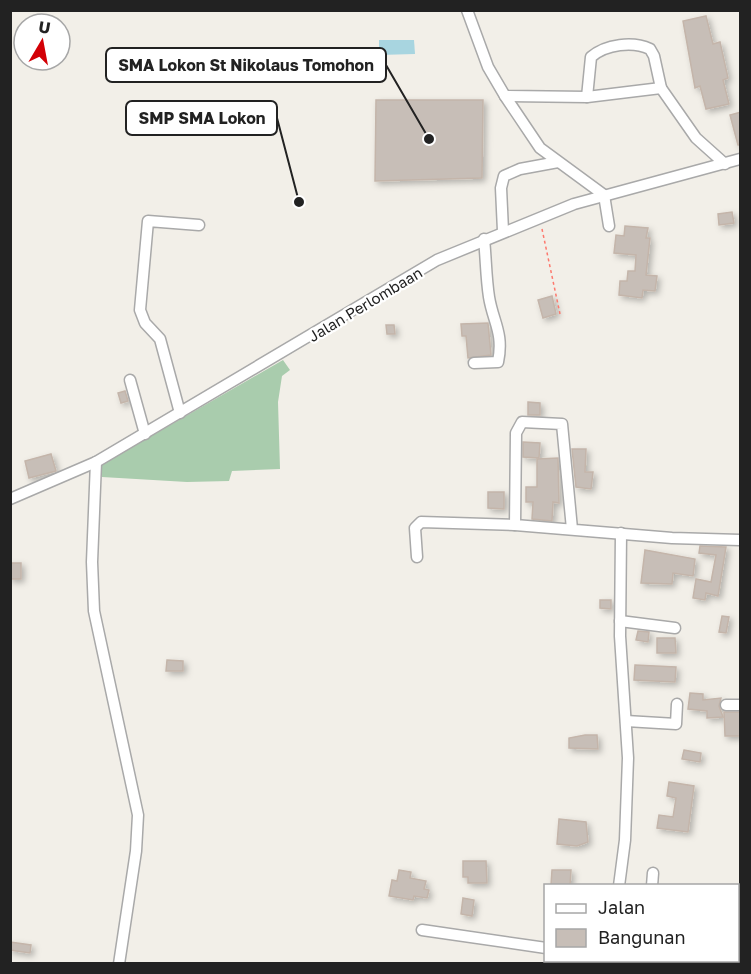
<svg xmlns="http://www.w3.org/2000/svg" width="751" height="974" font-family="'Golos Text',sans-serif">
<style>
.cemetery{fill:#a9ccad}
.water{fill:#a8d5e0}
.building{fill:#c7beb7;stroke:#c4b5aa;stroke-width:1.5;filter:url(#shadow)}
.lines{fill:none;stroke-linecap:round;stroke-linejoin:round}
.minor-casing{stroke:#a9a9a9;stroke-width:13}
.path{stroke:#fd796e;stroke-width:1.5;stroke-dasharray:3 3;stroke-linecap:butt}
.minor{stroke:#fff;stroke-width:10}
.labels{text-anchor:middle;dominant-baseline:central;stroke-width:4.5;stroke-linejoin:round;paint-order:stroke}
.street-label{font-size:15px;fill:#222;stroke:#fff}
.leader{fill:none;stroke:#222;stroke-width:2}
.callout-dot{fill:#222;stroke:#fff;stroke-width:2}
.callout{fill:#fff;stroke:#222;stroke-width:2}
.callout-label{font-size:16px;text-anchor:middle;font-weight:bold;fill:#222}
</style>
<defs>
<filter id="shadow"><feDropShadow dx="3" dy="3" stdDeviation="3" flood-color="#0004"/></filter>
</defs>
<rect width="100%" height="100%" fill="#f2efe8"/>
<!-- cemetery -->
<path class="cemetery" d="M283,360L290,370L282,376L278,402L280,469L232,471L229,481L187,482L102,477L101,465Z"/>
<!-- water -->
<path class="water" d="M379,40H414L415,54L379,55Z"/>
<!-- building -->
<g class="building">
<path d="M706,16L713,44L720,42L728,78L723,80L729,104L706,109L700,86L695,88L683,21Z"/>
<path d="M376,100H483L482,178L375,181Z"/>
<path d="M741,112V145H738L730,115Z"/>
<path d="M732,212L734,223L719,225L718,214Z"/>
<path d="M625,226L648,228L646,238H650L646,275L657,276L655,291L643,290L642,298L619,295L620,281H627L628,271H635L636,255L614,253L616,235L624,236Z"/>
<path d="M552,296L556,314L543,318L538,300Z"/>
<path d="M488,323L491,355L468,358L466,336H462L461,324Z"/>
<path d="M386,325H394L395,334H387Z"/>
<path d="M125,391L128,401L121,403L118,393Z"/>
<path d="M528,402L540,403V415H528Z"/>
<path d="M523,442L540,443L539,458L523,457Z"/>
<path d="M572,449H586L585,472H593L591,489L576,487Z"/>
<path d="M51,454L56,471L29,478L25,461Z"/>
<path d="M558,458L559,503L553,502L552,521L532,519L533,502H526V487H537V459Z"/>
<path d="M488,492H504V509L488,508Z"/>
<path d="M700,546L726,547L718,596L706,593L705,600L693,598L696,579L711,582L716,555L699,553Z"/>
<path d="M645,550L695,559L693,576L673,573L672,584L641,583Z"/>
<rect x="10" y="563" width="11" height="16"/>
<path d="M600,600H611V609L600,608Z"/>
<path d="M722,616L729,617L726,633L719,632Z"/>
<path d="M638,631L649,632L648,642L636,640Z"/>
<path d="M657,638H675L676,653H657Z"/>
<path d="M167,660L183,661V671H166Z"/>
<path d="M635,665L676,667L675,682L634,680Z"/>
<path d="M690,693L703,694V700L721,698L719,706L723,717L707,718V711L688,709Z"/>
<path d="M724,712H740V736H725Z"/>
<path d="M585,735H597L598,749L569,748V738Z"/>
<path d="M684,750L701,753L700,762L682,759Z"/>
<path d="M669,782L694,786L688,832L657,828L659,815L673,817L676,798L667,796Z"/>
<path d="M559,819L586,822L588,842L577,846L557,844Z"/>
<path d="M463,861H486L487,883H468V877H463Z"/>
<path d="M399,870L411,872L410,878L426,881L424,889L429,890L427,898L414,896L413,900L389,896L392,880L397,881Z"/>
<path d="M552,870H571L570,885H551Z"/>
<path d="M463,898L474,900L472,916L461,914Z"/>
<path d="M10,942L31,945L30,953L10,950Z"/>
</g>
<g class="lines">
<defs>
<g id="minor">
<path d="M467,10L488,67L505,96L587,97L661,88L696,138L725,164"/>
<path d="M505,96L540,148L604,195L609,226"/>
<path d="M587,97L591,57C606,44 633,41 650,49L654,56L661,88"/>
<path d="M503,231L501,188L504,176L520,169L558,162"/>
<path d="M474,363L498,362C504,333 493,322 489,297C486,278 486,258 484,239"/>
<path d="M130,380L145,434"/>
<path d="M180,413L160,339L145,323L140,310L148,221L199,225"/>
<path d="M96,462L92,562L94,611L138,815L136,851L119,964"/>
<path d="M10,499L96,462L437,260L574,204L740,159"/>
<path d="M572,529L562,424L522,422L516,433L515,525L672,538L740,540"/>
<path d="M417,557L415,528L421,522L515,525"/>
<path d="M620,621L675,628"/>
<path d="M726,705H740"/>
<path d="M626,721L676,724L677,704"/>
<path d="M619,886L625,840L628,758L620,636L621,533"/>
<path d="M652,886L653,873"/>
<path d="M422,930L546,948"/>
<path d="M613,960L614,964"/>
</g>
</defs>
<!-- minor casing -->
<use href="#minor" class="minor-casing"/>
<!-- path -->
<path class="path" d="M542,229L560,314"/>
<!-- minor -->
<use href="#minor" class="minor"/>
</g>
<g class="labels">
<!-- street labels -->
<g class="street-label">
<text transform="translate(365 304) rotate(-31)">Jalan Perlombaan</text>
</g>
</g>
<!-- callouts -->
<path class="leader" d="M429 139L386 65M299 202L277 118"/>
<g class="callout-dot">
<circle cx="429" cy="139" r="6"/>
<circle cx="299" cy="202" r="6"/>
</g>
<g class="callout">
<rect x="106" y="48" width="280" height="34" rx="6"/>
<rect x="126" y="101" width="151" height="34" rx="6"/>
</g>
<g class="callout-label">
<text x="246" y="71">SMA Lokon St Nikolaus Tomohon</text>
<text x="202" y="124">SMP SMA Lokon</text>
</g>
<!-- border -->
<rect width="751" height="974" fill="none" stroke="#222222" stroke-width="24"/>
<!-- legend -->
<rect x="544" y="884" width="195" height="78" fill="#ffffff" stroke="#a7a7a7" stroke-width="1.5"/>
<rect x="556" y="904" width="30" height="9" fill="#ffffff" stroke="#a7a7a7" stroke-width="1.5"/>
<text x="598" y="914" font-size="18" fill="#222222">Jalan</text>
<rect x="556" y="929" width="30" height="18" fill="#c7beb7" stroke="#a7a7a7" stroke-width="1.5"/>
<text x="598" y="944" font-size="18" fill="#222222">Bangunan</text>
<!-- north arrow -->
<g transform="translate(42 42) rotate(10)"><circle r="28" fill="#ffffff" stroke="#a7a7a7" stroke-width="1.5"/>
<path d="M0-4.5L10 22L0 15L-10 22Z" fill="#d30006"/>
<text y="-9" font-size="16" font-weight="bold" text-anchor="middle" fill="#222222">U</text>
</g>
</svg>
